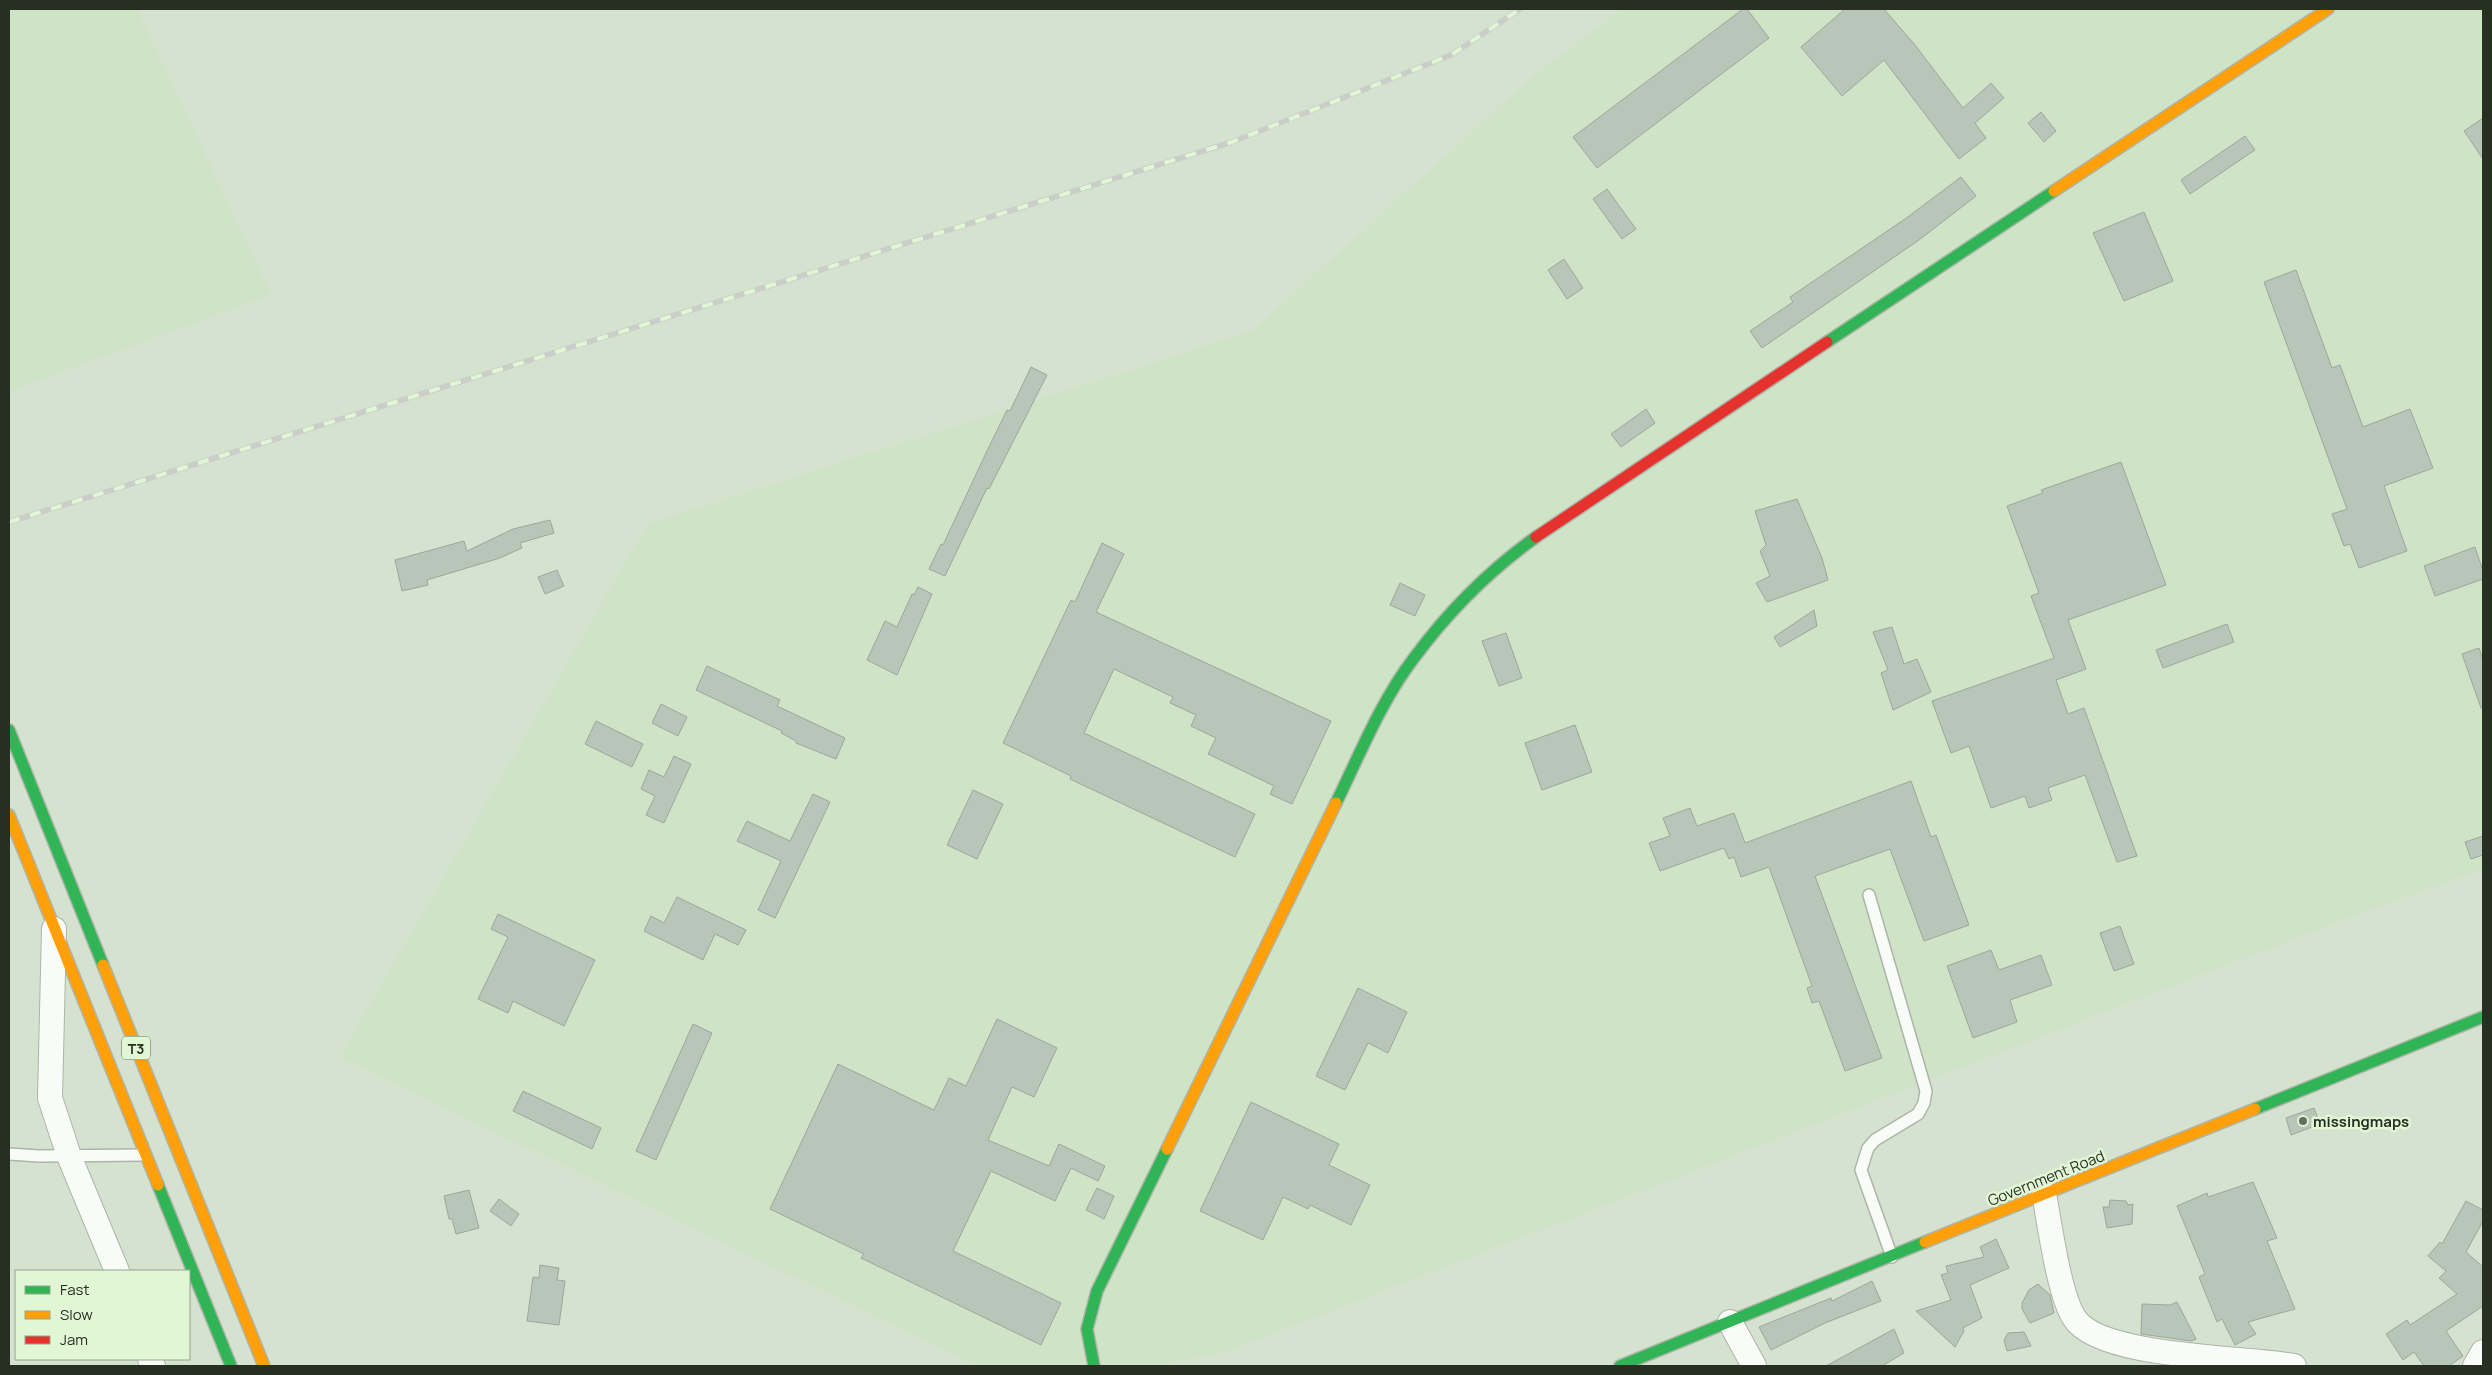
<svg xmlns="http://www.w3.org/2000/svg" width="2492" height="1375" font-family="Manrope,sans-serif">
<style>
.built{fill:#cfe3c6}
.building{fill:#b8c5b9;stroke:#9ba79b}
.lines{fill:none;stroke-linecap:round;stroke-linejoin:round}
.lane-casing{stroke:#acb5a8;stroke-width:14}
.street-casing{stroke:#acb5a8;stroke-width:26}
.fast-casing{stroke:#acb5a8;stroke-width:14}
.slow-casing{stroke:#acb5a8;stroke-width:14}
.jam-casing{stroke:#acb5a8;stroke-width:14}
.lane{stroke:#f9fbf8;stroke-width:11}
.street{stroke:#f9fbf8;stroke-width:24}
.fast{stroke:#30b455;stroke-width:11}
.slow{stroke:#ff9f0a;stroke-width:11}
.jam{stroke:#e5322d;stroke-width:11}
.rail-casing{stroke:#cacdc8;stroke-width:5.5}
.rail{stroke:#e0f6d5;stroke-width:4;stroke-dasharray:11;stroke-linecap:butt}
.poi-dot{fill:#646e60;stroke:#e0f6d5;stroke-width:2}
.labels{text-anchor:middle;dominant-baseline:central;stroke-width:5;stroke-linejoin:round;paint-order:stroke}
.shield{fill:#e0f6d5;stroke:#5e6b58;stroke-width:1}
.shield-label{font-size:14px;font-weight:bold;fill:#272f23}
.poi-label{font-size:15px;font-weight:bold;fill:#272f23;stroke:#e0f6d5;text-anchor:start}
.street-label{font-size:15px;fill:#272f23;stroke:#e0f6d5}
</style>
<rect width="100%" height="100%" fill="#d6e2d0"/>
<!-- built -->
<g class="built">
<path d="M9,9H137L271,295L9,391Z"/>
<path d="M1622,9H2483V870L2374,908L1223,1353L1154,1366H978L340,1057L648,524L1251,332L1539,71Z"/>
</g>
<!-- building -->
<g class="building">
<path d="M1743,9H1747L1769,38L1597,168L1573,137Z"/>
<path d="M1845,9H1884L1915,45L1963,108L1991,83L2004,98L1975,123L1986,138L1959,159L1884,60L1842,96L1801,47Z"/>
<path d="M2041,112L2056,131L2044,142L2028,123Z"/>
<path d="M2483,118V159L2464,131Z"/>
<path d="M2245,136L2255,150L2190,194L2181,180Z"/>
<path d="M1961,177L1976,196L1919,240L1762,348L1750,331L1793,302L1790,297L1905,219Z"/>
<path d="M1607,189L1636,229L1622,239L1593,199Z"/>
<path d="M2144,212L2173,281L2124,301L2093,233Z"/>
<path d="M1564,259L1583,288L1567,299L1548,270Z"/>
<path d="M2296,270L2332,368L2340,365L2363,427L2410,409L2433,468L2384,486L2407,551L2359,568L2350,544L2344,546L2332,514L2347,509L2264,282Z"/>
<path d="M1031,367L1047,375L989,489L987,488L945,576L929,569L941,544L943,545L986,453L1007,410L1010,411Z"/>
<path d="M1646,409L1655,423L1621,447L1611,434Z"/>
<path d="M2121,462L2166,585L2068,620L2086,669L2056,680L2068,714L2084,708L2137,856L2117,862L2085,775L2048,788L2052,800L2029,808L2025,796L1991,808L1969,746L1951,753L1932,701L2054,658L2031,596L2039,593L2007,506L2043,493L2041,490Z"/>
<path d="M1797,499L1822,558L1828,580L1767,602L1756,583L1770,576L1760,551L1766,545L1755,511Z"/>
<path d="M550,520L554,533L520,543L522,548L500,558L427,580L428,585L402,591L395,560L464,541L467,551L513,529Z"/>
<path d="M1102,543L1124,554L1096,612L1331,721L1292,804L1270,794L1274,786L1208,754L1216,738L1191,726L1196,715L1170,703L1173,697L1114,669L1084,733L1255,814L1235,857L1070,779L1071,776L1003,743L1071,600L1075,602Z"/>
<path d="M2475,547L2483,571V579L2435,596L2424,566Z"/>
<path d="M557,570L564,586L545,594L538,577Z"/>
<path d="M1400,583L1425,595L1415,616L1390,605Z"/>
<path d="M918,587L932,594L897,675L867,660L885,621L897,627L912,594L914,595Z"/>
<path d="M1814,610L1817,626L1780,647L1774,637Z"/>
<path d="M2227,624L2234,642L2163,668L2156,650Z"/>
<path d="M1892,627L1904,664L1917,659L1931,692L1893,710L1881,673L1888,670L1873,632Z"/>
<path d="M1506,633L1522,678L1499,686L1482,641Z"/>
<path d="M2479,648L2483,660V708H2481L2462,654Z"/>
<path d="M707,666L780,700L777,706L845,738L836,759L796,743V741L781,733L782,731L696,690Z"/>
<path d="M661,704L687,717L678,736L652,723Z"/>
<path d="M596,721L643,744L632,767L585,744Z"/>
<path d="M1575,725L1592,772L1542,790L1525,743Z"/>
<path d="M674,756L691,764L664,823L646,815L655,796L641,789L649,770L664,777Z"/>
<path d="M1911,781L1931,837L1936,835L1969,925L1924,941L1890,849L1815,876L1882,1058L1845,1071L1819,1001L1812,1003L1807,988L1812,986L1769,867L1741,877L1734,857L1729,859L1724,848L1660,871L1649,843L1670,836L1663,818L1690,808L1697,826L1734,813L1745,843Z"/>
<path d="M973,790L1003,804L977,859L947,845Z"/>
<path d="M813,794L830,802L775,918L758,910L781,861L737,841L747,821L790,841Z"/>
<path d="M2483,836V855L2471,859L2465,842Z"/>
<path d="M677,897L746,930L738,945L715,934L703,960L644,931L651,916L664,923Z"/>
<path d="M498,914L595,960L564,1026L513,1001L508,1013L478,999L508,937L491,929Z"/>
<path d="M2120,926L2134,964L2114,971L2100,933Z"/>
<path d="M1991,950L1999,970L2041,955L2052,985L2010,1000L2017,1022L1973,1038L1947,966Z"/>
<path d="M1358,988L1407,1012L1388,1053L1368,1043L1345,1090L1316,1076Z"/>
<path d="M997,1019L1057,1048L1034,1097L1012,1087L988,1140L1049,1166L1059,1144L1105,1166L1098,1181L1071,1168L1055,1201L991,1171L953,1251L1061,1303L1041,1345L861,1258L864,1254L770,1209L838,1064L934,1110L949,1078L966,1086Z"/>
<path d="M693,1024L712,1033L656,1160L636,1151Z"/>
<path d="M523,1091L601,1128L592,1149L513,1111Z"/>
<path d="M1251,1102L1339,1144L1329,1165L1370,1185L1351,1225L1310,1205L1308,1209L1283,1197L1263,1240L1200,1211Z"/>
<path d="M2314,1108L2320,1124L2291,1135L2286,1118Z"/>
<path d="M2253,1182L2277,1238L2267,1241L2295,1309L2248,1322L2256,1334L2235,1345L2222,1319L2217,1322L2199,1277L2205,1274L2177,1206L2207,1193L2208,1197Z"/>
<path d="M1097,1188L1114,1196L1104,1219L1086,1210Z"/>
<path d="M469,1190L479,1228L456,1234L452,1219H449L444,1196Z"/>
<path d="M499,1199L519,1214L511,1226L490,1211Z"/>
<path d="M2110,1200L2126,1201L2128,1205L2133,1204L2132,1224L2107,1228L2103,1207H2109Z"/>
<path d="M2466,1201L2483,1210V1221L2466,1252L2483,1267V1306L2446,1331L2463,1356L2449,1366H2424L2414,1352L2403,1360L2386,1334L2407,1320L2410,1325L2457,1294L2439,1278L2446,1271L2428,1256L2440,1242L2442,1244Z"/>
<path d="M1996,1239L2009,1268L1970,1285L1982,1318L1963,1328L1964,1331L1955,1347L1916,1311L1951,1300L1941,1275L1948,1273L1946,1266L1984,1257L1980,1247Z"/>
<path d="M540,1265L559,1268L557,1280L565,1281L559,1325L527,1321L533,1277L539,1278Z"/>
<path d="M1872,1281L1881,1301L1825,1323L1771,1350L1759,1327L1831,1298L1832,1301Z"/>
<path d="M2038,1284L2050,1295L2054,1313L2030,1323L2022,1309V1303L2029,1290Z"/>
<path d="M2177,1302L2196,1339L2191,1341L2141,1334L2142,1304L2170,1305Z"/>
<path d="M1894,1329L1904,1353L1882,1366H1826Z"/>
<path d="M2024,1332L2031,1346L2007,1351L2004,1340L2008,1333Z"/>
</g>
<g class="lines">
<defs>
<g id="lane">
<path d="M1869,895L1926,1091L1924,1103L1918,1114L1875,1140L1868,1148L1861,1170L1892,1257"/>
<path d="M9,1154L39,1156L145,1155"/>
</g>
<g id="street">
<path d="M54,929L50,1098L69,1156L117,1271"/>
<path d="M2044,1194C2050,1225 2059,1296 2075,1319C2101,1358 2247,1357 2294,1366"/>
<path d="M1730,1322L1754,1366"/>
<path d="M150,1359L153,1366"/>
<path d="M2475,1366L2483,1352"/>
</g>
<g id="fast">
<path d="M1827,342L2054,191"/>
<path d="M9,730L103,965"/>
<path d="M1336,803C1360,754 1381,701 1414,658C1448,612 1490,570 1536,537"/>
<path d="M2255,1109L2483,1017"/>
<path d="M158,1185L231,1366"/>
<path d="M1094,1366L1087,1329L1097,1291L1167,1149"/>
<path d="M1620,1366L1925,1242"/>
</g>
<g id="slow">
<path d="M2054,191L2328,9"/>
<path d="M9,815L158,1185"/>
<path d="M103,965L264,1366"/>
<path d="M1167,1149L1336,803"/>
<path d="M1925,1242L2255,1109"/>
</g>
<path id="jam" d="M1536,537L1827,342"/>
</defs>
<!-- lane casing -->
<use href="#lane" class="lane-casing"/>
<!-- street casing -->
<use href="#street" class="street-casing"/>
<!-- fast casing -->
<use href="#fast" class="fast-casing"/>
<!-- slow casing -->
<use href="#slow" class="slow-casing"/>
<!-- jam casing -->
<use href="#jam" class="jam-casing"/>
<!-- lane -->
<use href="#lane" class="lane"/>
<!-- street -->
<use href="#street" class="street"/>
<!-- fast -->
<use href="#fast" class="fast"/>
<!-- slow -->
<use href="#slow" class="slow"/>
<!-- jam -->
<use href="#jam" class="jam"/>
<defs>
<path id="rail" d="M9,522L1232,142L1451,55L1520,9"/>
</defs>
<!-- rail casing -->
<use href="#rail" class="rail-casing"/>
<!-- rail -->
<use href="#rail" class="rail"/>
</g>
<!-- markers -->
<circle class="poi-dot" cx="2303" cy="1121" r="5"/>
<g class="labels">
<!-- shield labels -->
<rect class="shield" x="122" y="1036.5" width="28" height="23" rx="4"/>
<g class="shield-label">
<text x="136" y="1048">T3</text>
</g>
<!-- poi labels -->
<g class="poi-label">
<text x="2313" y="1121">missingmaps</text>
</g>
<!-- street labels -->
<g class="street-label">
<text transform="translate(2046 1178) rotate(-22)">Government Road</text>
</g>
</g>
<!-- border -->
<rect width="2492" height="1375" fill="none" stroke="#272f23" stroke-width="20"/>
<!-- legend -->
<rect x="15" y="1270" width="175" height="90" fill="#e0f6d5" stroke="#96a68e"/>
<rect x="25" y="1286" width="25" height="8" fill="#30b455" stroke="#96a68e"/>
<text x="60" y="1295" font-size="15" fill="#272f23">Fast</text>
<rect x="25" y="1311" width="25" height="8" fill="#ff9f0a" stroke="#96a68e"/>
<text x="60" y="1320" font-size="15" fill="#272f23">Slow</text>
<rect x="25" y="1336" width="25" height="8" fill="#e5322d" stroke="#96a68e"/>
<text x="60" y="1345" font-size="15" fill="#272f23">Jam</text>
</svg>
